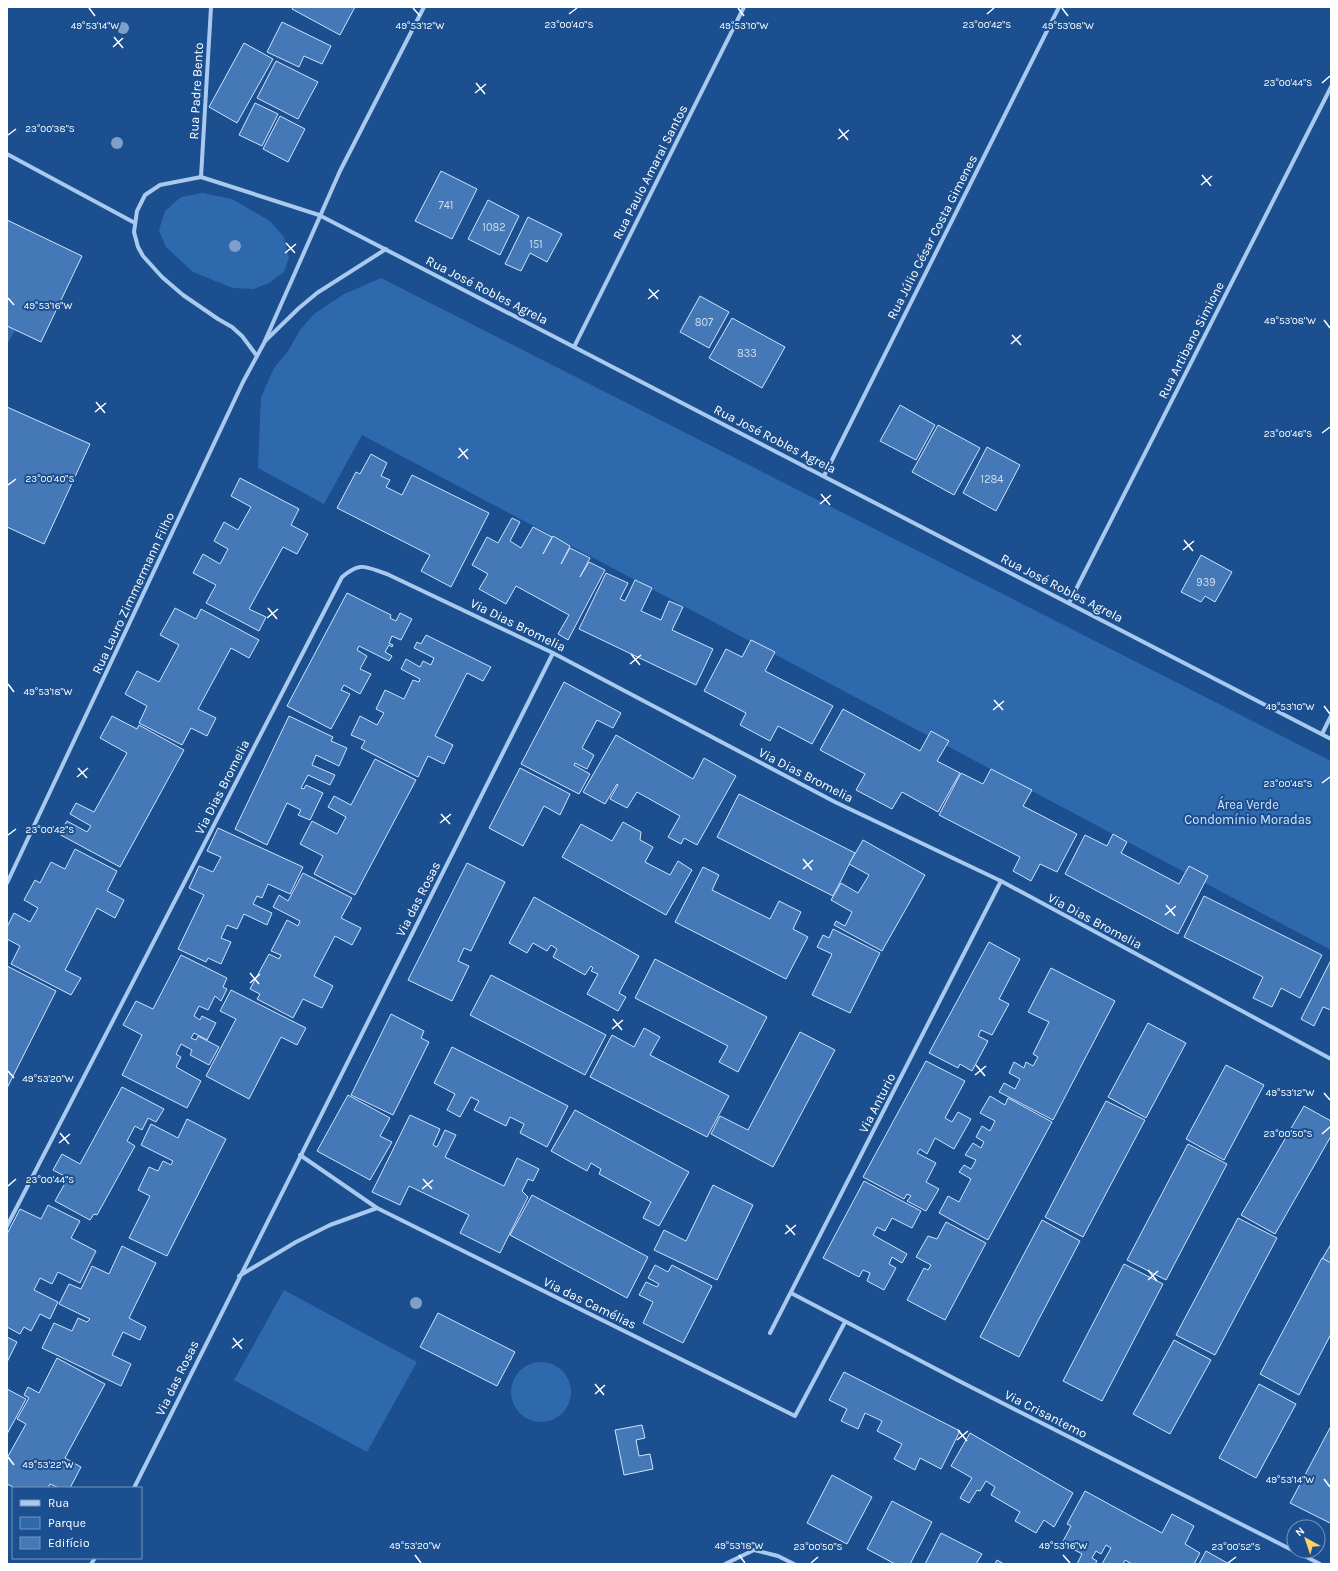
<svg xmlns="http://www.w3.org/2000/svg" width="1338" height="1571" font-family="Karla,sans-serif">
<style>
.green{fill:#2e69ad}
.building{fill:#4478b7;stroke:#cfe3fa}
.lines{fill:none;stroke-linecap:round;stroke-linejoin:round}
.minor{stroke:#a9c9ee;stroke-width:4}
.tree{fill:#7ea0ca}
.ticks{fill:none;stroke:#fff;stroke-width:1.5}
.labels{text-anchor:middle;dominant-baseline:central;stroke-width:4;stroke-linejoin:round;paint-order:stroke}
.number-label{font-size:11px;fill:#d0dded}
.street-label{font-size:13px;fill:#fff;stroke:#1b4f8f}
.park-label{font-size:13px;fill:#cfe3fa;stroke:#1b4f8f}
.ticks-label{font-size:10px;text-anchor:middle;fill:#fff;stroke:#1b4f8f;stroke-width:4;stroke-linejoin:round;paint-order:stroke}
</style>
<rect width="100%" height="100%" fill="#1b4f8f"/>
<!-- green -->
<g class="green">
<path d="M203,193L232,199L270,221L284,237L289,258L284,272L269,283L253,289L233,288L193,272L166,247L159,230L165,211L181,197Z"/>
<path d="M381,278L1331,761V950L362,435L324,504L258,468L261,397L274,368L288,351L300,330L314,314L344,294Z"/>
<path d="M7,326L15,330L7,345Z"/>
<path d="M284,1290L417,1362L367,1452L234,1380Z"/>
<circle cx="541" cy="1392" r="30"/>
</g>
<!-- building -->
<g class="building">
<path d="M293,7H355L340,35L292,9Z"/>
<path d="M282,22L331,46L322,64L304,56L299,67L267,52Z"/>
<path d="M244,43L273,59L237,123L209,107Z"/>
<path d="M276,61L318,82L298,119L257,98Z"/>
<path d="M255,103L278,114L262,146L239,135Z"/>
<path d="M280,116L305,129L288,162L263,149Z"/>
<path d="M441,171L477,189L452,239L415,221Z"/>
<path d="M488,200L519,216L500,255L468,239Z"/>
<path d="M528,217L562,234L547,262L530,253L521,271L505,264Z"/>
<path d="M7,220L82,256L41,342L7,326Z"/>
<path d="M700,296L729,312L709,348L680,332Z"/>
<path d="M732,318L785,347L762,388L709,358Z"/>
<path d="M900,405L935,425L916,460L880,441Z"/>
<path d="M7,407L90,444L44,544L7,527Z"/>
<path d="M938,425L980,448L954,495L912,472Z"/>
<path d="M987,447L1020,465L996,511L963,493Z"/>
<path d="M371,454L387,463L381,476L390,480L386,487L402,495L412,475L489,513L451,587L421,571L430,555L337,508L356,472L360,474Z"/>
<path d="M240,478L299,509L291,525L308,534L297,554L283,547L249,609L266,617L259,631L206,603L216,585L193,573L203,554L220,564L228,549L214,541L224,522L238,530L251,507L231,496Z"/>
<path d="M512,518L520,522L510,541L521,548L533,527L552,537L543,554L553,536L570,546L561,564L570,548L590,558L580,577L589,562L605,570L568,640L558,634L569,615L516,586L506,604L479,589L488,574L472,565L487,537L498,543Z"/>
<path d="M1201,555L1232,572L1215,602L1205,596L1201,602L1181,592Z"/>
<path d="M606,573L628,583L620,599L625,601L635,580L652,588L641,611L661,620L669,601L683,607L672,630L713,649L696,685L579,629Z"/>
<path d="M347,593L391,615L390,618L396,621L400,613L412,619L401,640L392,636L389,643L393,645L392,647L389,645L385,652L392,656L389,661L359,646L357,650L367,656L360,669L371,674L360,694L344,685L341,690L350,694L331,729L287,706Z"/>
<path d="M175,608L196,619L201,609L259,640L249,658L231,648L198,709L216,718L207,736L191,728L182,745L139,723L147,706L125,694L137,671L159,682L179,645L160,635Z"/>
<path d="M426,635L491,667L483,681L467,673L435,736L453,745L444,764L428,756L418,777L361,748L365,741L351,735L360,716L377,725L384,713L376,709L385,690L404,699L413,680L419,682L420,679L401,669L406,659L420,667L423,661L431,665L434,658L414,648L417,642L421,644Z"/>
<path d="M751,640L775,652L765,671L833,706L812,744L778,726L770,741L740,725L746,713L704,691L726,649L742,657Z"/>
<path d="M564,682L621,713L613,728L597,720L582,748L594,755L587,769L575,763L574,765L590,774L579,794L521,764Z"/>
<path d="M843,709L920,751L931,731L949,741L937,761L960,773L938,812L902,792L892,809L856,790L865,774L820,750Z"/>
<path d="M112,716L137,729L139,725L184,750L120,867L59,834L67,821L87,832L91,826L70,814L76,803L94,812L127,753L100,738Z"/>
<path d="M289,716L333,737L331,741L347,748L339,766L316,755L312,765L335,775L330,785L308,775L301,788L304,789L306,785L323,793L310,820L298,815L301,810L287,803L267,845L235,829Z"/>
<path d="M616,735L693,779L704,758L736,776L697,845L684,838L681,844L668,837L680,816L637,792L627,808L610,799L618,785L617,784L605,804L583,792Z"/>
<path d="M375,759L416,780L355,895L314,874L323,856L300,844L312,821L337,834L346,817L328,807L334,796L351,805Z"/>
<path d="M520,768L570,794L560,815L544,806L523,846L489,828Z"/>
<path d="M991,769L1032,790L1023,806L1077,834L1057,872L1040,864L1031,881L1013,871L1020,857L939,815L961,773L983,784Z"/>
<path d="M739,794L855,853L833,896L717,837Z"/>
<path d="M623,822L641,832L640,840L653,847L645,862L670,875L678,861L692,870L666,915L562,857L581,824L612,841Z"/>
<path d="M218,828L303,867L290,894L268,884L262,898L257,896L253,904L272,913L267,925L244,914L237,929L227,925L221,938L231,942L221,964L208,958L206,962L178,949L204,895L189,888L199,866L213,872L221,857L207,851Z"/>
<path d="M1113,834L1127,842L1121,853L1179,884L1189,866L1208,876L1178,934L1065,874L1085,835L1107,846Z"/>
<path d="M863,840L925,875L882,951L834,925L836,921L845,926L852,912L831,900L841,883L858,893L869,875L849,864Z"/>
<path d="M75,849L117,871L107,891L124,900L115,918L97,908L65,970L81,978L71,995L11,964L20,946L7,939V927L14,913L30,922L38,908L24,900L35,880L40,883L51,862L65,869Z"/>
<path d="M467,863L505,882L471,951L464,948L458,961L469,966L452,1001L408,980Z"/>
<path d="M703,867L719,875L712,890L770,919L779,901L801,912L793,929L808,937L786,979L675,922Z"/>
<path d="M303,873L352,898L341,918L361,928L352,945L335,936L314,976L333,986L322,1008L303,999L293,1018L257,999L260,994L250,989L269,954L279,959L281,955L271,951L287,920L298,926L300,921L273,907L279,895L288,901Z"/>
<path d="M1204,896L1322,955L1300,998L1281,988L1272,1007L1253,998L1263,977L1184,937Z"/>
<path d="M534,897L639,956L619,993L626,997L618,1011L587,994L598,974L591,971L593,968L591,966L585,975L553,957L557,949L551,945L547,951L533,943L527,953L509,943Z"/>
<path d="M833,929L880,953L850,1013L812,995L832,954L817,947L823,935L829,938Z"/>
<path d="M989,942L1020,959L999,999L1009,1004L992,1035L981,1030L978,1036L988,1041L972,1071L960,1064L958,1068L929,1053Z"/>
<path d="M181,955L227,978L223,987L227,989L221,1001L215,996L208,1010L199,1006L194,1016L200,1020L202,1016L216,1023L207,1040L194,1033L191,1038L196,1040L198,1036L219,1047L209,1065L190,1055L192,1050L181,1044L176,1054L181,1057L176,1067L201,1081L187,1108L122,1075L142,1035L123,1025L136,1001L153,1009Z"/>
<path d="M655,959L767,1017L738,1072L719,1062L728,1046L635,998Z"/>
<path d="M1331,960V1010L1323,1007L1314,1026L1301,1019Z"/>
<path d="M7,966L56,991L7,1088Z"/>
<path d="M1051,968L1115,1001L1053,1120L999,1092L1004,1083L1015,1089L1020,1079L1009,1073L1014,1062L1024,1068L1026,1062L1033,1066L1038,1057L1033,1054L1049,1022L1028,1012Z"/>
<path d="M491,975L606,1035L585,1075L470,1015Z"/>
<path d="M231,990L306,1028L297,1045L281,1037L249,1099L206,1076L236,1019L220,1011Z"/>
<path d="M391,1014L424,1031L421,1038L429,1042L393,1115L351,1095Z"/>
<path d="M1148,1023L1186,1043L1146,1118L1108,1097Z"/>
<path d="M644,1028L660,1037L650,1055L729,1096L707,1137L590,1077L612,1035L634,1047Z"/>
<path d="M800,1032L835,1050L773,1167L711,1134L720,1116L748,1130Z"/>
<path d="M452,1047L568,1106L547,1147L520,1133L524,1124L510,1117L506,1126L474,1110L479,1101L471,1097L460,1117L447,1110L455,1094L434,1083Z"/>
<path d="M926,1061L965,1081L945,1118L952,1122L958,1112L971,1119L954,1149L935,1138L927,1154L920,1149L917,1153L936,1163L926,1182L939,1189L926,1211L907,1201L911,1196L907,1194L904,1199L863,1177Z"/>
<path d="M1226,1065L1264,1085L1224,1160L1186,1139Z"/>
<path d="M122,1087L164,1109L156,1122L148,1118L142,1130L135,1126L127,1141L135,1146L97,1215L94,1214L90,1220L55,1201L68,1178L53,1170L62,1154L80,1164Z"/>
<path d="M348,1095L390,1118L380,1136L392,1142L370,1180L317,1151Z"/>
<path d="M990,1096L1005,1105L1008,1098L1052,1122L988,1240L939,1213L948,1196L959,1202L971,1179L959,1172L964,1165L971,1169L976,1160L965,1155L973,1143L981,1148L984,1142L976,1137L982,1126L990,1131L995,1121L980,1113Z"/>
<path d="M1106,1101L1145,1120L1083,1237L1045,1217Z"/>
<path d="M1304,1106L1331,1121V1136L1275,1234L1241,1215Z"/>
<path d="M575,1110L689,1172L659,1226L643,1218L651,1202L599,1174L601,1169L591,1163L587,1171L551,1151Z"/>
<path d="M410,1115L440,1129L433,1145L437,1147L445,1130L456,1135L445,1157L504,1186L517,1158L539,1169L533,1181L528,1179L522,1191L528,1197L500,1253L460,1233L469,1215L409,1186L400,1205L372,1192Z"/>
<path d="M187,1119L226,1139L167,1256L129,1238L150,1196L138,1190L149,1167L158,1171L163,1161L171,1165L173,1161L141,1145L151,1124L178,1138Z"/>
<path d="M1188,1144L1227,1164L1166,1280L1127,1260Z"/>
<path d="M864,1181L921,1211L912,1228L892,1218L885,1231L877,1227L873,1235L907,1254L902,1263L892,1257L889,1264L896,1268L884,1290L867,1281L870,1273L863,1270L859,1277L823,1258Z"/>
<path d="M713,1185L753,1205L717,1280L654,1250L664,1230L686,1241Z"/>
<path d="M532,1195L648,1257L627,1298L510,1235Z"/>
<path d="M48,1205L80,1221L71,1238L96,1251L80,1283L58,1272L52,1284L40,1278L34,1290L58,1302L50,1319L40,1314L31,1331L24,1327L20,1334L7,1327V1234L20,1209L41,1219Z"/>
<path d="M1238,1218L1277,1238L1215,1355L1176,1335Z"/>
<path d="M1042,1220L1080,1241L1019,1357L980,1337Z"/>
<path d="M946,1222L986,1243L945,1320L907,1300L924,1268L928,1270L931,1265L916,1257L928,1236L937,1239Z"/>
<path d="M1331,1244V1265L1322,1259Z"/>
<path d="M122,1246L156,1263L129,1318L146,1327L140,1340L123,1332L112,1355L131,1364L121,1386L42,1348L54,1323L72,1331L78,1318L87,1322L90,1319L59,1304L69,1284L81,1289L92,1266L109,1274Z"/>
<path d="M1322,1258L1331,1263V1334L1299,1395L1260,1374Z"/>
<path d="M1124,1264L1163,1284L1102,1401L1063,1381Z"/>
<path d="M655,1265L668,1272L672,1265L712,1286L683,1343L643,1323L653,1302L639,1295L646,1282L657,1287L659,1284L648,1278Z"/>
<path d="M438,1313L515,1352L497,1386L420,1347Z"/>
<path d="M7,1337L17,1342L7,1362Z"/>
<path d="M1174,1340L1211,1360L1170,1434L1133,1414Z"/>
<path d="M57,1358L105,1384L65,1458L81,1467L70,1488H59L50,1484L48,1488H15L7,1484V1458L26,1424L17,1419L29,1398L24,1395L28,1387L39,1393Z"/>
<path d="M844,1372L960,1431L941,1469L920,1458L915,1470L894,1459L902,1444L877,1431L882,1421L865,1413L858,1429L841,1421L847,1409L829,1400Z"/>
<path d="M1259,1384L1296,1404L1256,1478L1219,1458Z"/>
<path d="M7,1389L26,1399L7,1434Z"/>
<path d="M642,1425L645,1438L636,1440L639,1456L650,1454L653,1469L624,1475L615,1430Z"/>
<path d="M1331,1426V1520L1330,1523L1290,1503Z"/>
<path d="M970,1433L1073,1493L1054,1527L1044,1520L1036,1533L1015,1521L1020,1512L991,1495L995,1487L986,1481L980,1491L977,1490L969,1503L960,1498L972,1478L951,1466Z"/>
<path d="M832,1475L872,1497L847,1544L807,1523Z"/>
<path d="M1085,1491L1162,1533L1172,1514L1194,1526L1185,1544L1200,1553L1194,1564H1132L1125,1560L1123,1564H1102L1111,1548L1106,1545L1101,1554L1096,1551L1092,1558L1097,1561L1095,1564H1077L1082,1554L1062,1543L1071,1526L1067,1524Z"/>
<path d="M892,1501L932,1522L910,1564H895L867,1549Z"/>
<path d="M941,1533L982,1554L976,1564H925Z"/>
<path d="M1206,1551L1229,1564H1199Z"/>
<path d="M997,1560L1004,1564H995Z"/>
</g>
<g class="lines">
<!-- minor -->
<g class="minor">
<path d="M7,154L135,223"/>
<path d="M201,177L211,7"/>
<path d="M265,341L299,308L317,293L386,249"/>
<path d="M574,347L744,7"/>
<path d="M257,356L242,336L232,327L218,319L183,295L162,277L143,256L138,247L134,232L137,211L145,195L160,185L201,177L319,215L1331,739"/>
<path d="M824,476L1059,7"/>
<path d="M1069,603L1331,87"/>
<path d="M1322,734L1331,716"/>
<path d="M7,883L243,382L264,343L340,171L424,7"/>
<path d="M300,1155L377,1208L795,1416L845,1322"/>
<path d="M7,1226L342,577C361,561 365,567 387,574L553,653L835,802L1001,881L1331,1059"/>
<path d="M239,1276L296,1242L330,1225L377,1208"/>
<path d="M791,1293L963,1383L1294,1551"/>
<path d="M770,1333L1001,881"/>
<path d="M134,1488L553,653"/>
<path d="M1295,1551L1320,1564"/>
<path d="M91,1564L95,1558"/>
<path d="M725,1564L754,1550L778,1556L794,1564"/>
</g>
</g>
<!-- trees -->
<g class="tree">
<circle cx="123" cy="28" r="6"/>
<circle cx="117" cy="143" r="6"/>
<circle cx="235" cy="246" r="6"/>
<circle cx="416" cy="1303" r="6"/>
</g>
<!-- ticks -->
<path class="ticks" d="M89,8L95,16M413,8L420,16M738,8L744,16M1062,8L1068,16M569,14L577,8M987,14L994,8M114,37L123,48M113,47L123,38M476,83L485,94M1322,83L1330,76M475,93L486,84M839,129L848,140M8,135L16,129M838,139L849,130M1202,175L1211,186M1201,185L1212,176M286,243L295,253M285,253L296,244M649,289L658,299M8,298L14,305M648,299L659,290M1324,320L1330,328M1012,335L1021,345M1011,344L1021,335M96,402L105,413M95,412L106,403M1322,433L1330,427M459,448L468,459M458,458L468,449M8,485L16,479M821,494L830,505M820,504L831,495M1184,540L1193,551M1183,550L1194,541M268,608L277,619M267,618L278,609M631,654L640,665M630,664L641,655M8,684L14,692M994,700L1003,710M1324,706L1330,714M993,710L1004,701M78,768L87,778M77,777L88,768M1322,783L1330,777M441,814L450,824M440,823L451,814M8,835L16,829M803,859L812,870M803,869L813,860M1166,905L1175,916M1165,915L1176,906M250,973L259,984M250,983L260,974M613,1019L622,1030M612,1029L623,1020M976,1065L985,1076M8,1071L14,1078M975,1075L986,1066M1324,1093L1330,1100M60,1133L69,1144M1322,1134L1330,1127M59,1143L70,1134M423,1179L432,1189M8,1186L16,1179M422,1189L433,1180M786,1225L795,1235M785,1234L796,1225M1148,1270L1157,1281M1148,1280L1158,1271M233,1338L242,1349M232,1348L243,1339M595,1384L604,1395M595,1394L605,1385M958,1430L967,1441M957,1440L968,1431M8,1457L14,1465M1324,1479L1330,1487M415,1555L421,1563M739,1555L745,1563M1063,1555L1070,1563M811,1563L818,1557M1228,1563L1236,1557"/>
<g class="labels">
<!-- number labels -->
<g class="number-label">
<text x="446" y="205">741</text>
<text x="494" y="227">1082</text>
<text x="536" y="244">151</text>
<text x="704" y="322">807</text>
<text x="747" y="353">833</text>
<text x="992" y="479">1284</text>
<text x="1206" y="582">939</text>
</g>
<!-- street labels -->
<g class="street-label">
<text transform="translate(196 91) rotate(-87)">Rua Padre Bento</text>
<text transform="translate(650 172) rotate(-63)">Rua Paulo Amaral Santos</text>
<text transform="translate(932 237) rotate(-63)">Rua Júlio César Costa Gimenes</text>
<text transform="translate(487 290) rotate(27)">Rua José Robles Agrela</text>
<text transform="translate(1191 340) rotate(-63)">Rua Artibano Simione</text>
<text transform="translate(775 439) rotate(27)">Rua José Robles Agrela</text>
<text transform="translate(1062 588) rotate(27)">Rua José Robles Agrela</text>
<text transform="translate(133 593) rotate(-65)">Rua Lauro Zimmermann Filho</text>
<text transform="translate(518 625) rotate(26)">Via Dias Bromelia</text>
<text transform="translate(806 775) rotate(27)">Via Dias Bromelia</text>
<text transform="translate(222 787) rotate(-63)">Via Dias Bromelia</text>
<text transform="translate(418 899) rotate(-63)">Via das Rosas</text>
<text transform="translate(1095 921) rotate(28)">Via Dias Bromelia</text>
<text transform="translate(877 1103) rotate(-63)">Via Anturio</text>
<text transform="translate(590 1303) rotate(26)">Via das Camélias</text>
<text transform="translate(177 1378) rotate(-64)">Via das Rosas</text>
<text transform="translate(1046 1414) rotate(27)">Via Crisantemo</text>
</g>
<!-- park labels -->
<g class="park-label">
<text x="1248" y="804">Área Verde<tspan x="1248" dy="15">Condomínio Moradas</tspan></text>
</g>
</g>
<g class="ticks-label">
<text x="569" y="28">23°00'40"S</text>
<text x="987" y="28">23°00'42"S</text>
<text x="95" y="29">49°53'14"W</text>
<text x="420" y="29">49°53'12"W</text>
<text x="744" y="29">49°53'10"W</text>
<text x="1068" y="29">49°53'08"W</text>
<text x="1288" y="86">23°00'44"S</text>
<text x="50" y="132">23°00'38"S</text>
<text x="48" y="309">49°53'16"W</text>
<text x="1290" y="324">49°53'08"W</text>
<text x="1288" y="437">23°00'46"S</text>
<text x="50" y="482">23°00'40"S</text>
<text x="48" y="695">49°53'18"W</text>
<text x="1290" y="710">49°53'10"W</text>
<text x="1288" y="787">23°00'48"S</text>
<text x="50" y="833">23°00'42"S</text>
<text x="48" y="1082">49°53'20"W</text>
<text x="1290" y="1096">49°53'12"W</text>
<text x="1288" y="1137">23°00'50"S</text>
<text x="50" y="1183">23°00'44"S</text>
<text x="48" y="1468">49°53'22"W</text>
<text x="1290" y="1483">49°53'14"W</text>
<text x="415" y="1549">49°53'20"W</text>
<text x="739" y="1549">49°53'18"W</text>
<text x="1063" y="1549">49°53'16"W</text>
<text x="818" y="1550">23°00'50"S</text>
<text x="1236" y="1550">23°00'52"S</text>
</g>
<!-- border -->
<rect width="1338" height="1571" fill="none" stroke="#ffffff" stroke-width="16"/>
<!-- legend -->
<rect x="12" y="1487" width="130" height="72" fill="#1b4f8f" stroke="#7695bc"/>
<rect x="20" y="1500" width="20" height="6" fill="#a9c9ee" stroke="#7695bc"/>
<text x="48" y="1507" font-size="12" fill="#ffffff">Rua</text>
<rect x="20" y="1517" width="20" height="12" fill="#2e69ad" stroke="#7695bc"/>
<text x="48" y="1527" font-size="12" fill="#ffffff">Parque</text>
<rect x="20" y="1537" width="20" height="12" fill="#4478b7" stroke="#7695bc"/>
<text x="48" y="1547" font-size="12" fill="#ffffff">Edifício</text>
<!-- north arrow -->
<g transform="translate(1306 1539) rotate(320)"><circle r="19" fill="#1b4f8f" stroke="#7695bc"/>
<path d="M0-3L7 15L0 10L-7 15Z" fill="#ffd166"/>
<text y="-6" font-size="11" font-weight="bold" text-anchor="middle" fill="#ffffff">N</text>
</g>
</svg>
